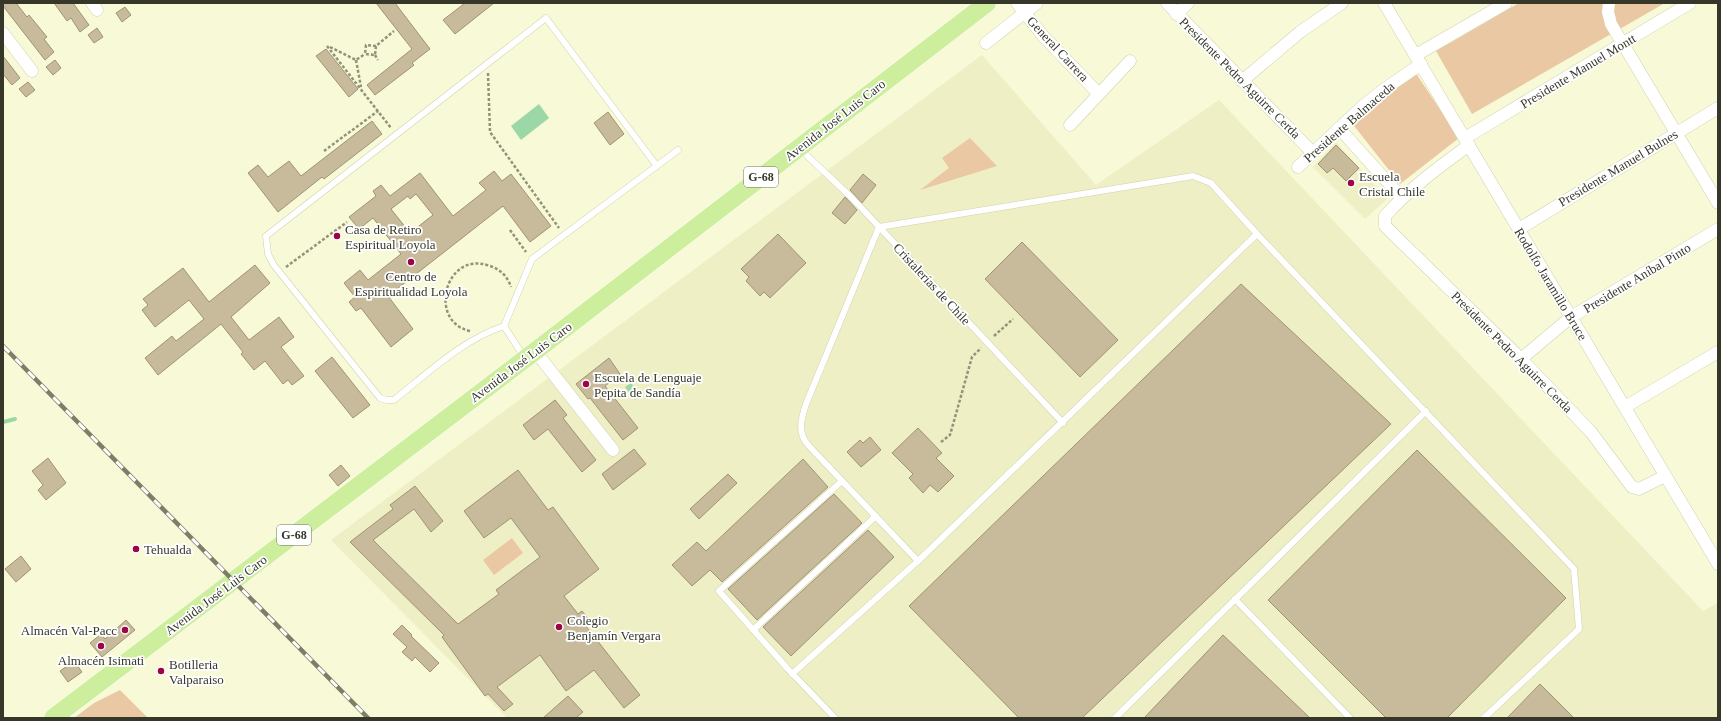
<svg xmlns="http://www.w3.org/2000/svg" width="1721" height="721" font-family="Georgia,serif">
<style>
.built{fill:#eeefc4}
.green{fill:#ebc8a4}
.water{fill:#9cd8a7}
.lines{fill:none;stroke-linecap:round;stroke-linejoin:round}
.stream{stroke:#9cd8a7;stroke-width:4}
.building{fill:#c8bb9b;stroke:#a09374;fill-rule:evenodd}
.lane-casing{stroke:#d1d1af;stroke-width:7}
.street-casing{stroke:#d1d1af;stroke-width:13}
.primary-casing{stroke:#fff;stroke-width:19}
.path{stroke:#92937b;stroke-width:2.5;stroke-dasharray:3 2;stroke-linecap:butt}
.lane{stroke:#fff;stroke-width:6}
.street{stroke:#fff;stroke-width:12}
.primary{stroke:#cdef9d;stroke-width:18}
.rail-casing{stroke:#7d7e68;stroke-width:4.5}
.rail{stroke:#fff;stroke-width:3;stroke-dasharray:9;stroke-linecap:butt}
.poi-dot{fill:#9f0347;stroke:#fff;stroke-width:1.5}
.labels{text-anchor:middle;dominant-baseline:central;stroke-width:3.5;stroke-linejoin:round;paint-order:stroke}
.shield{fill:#fff;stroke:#727369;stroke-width:1}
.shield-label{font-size:12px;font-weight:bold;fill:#363729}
.street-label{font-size:13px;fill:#363729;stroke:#fff}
.poi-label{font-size:13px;fill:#363729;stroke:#fff;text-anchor:start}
</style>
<rect width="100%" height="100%" fill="#f8f9d6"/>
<!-- built -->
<g class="built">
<path d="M982,55L1096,185L1219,100L1703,611L1718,603V718H507L331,540Z"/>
<path d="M1336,142L1387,199L1365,219L1313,167Z"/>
</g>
<!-- green -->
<g class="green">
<path d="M1519,3H1665L1472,114L1436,51Z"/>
<path d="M1415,72L1459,138L1400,184L1351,122Z"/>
<path d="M970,138L997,166L920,190L949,168L942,158Z"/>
<path d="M512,538L523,553L494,575L483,560Z"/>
<path d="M120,690L148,718H74L94,703Z"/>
</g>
<!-- water -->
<g class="water">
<path d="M539,104L549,118L521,140L511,126Z"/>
<path d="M631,383L640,395L635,400L625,387Z"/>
</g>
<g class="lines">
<!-- stream -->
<path class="stream" d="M3,422L15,419"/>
</g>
<!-- building -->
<g class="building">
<path d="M3,3H16L27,17L29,15L47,37L44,39L54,52L45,60L3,6Z"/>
<path d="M54,3H73L89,25L80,32L71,18L67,21Z"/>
<path d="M376,3H395L430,49L412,63L414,65L375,95L367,85L412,49Z"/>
<path d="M465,3H494L455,34L443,20Z"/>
<path d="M125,7L131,15L122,22L116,13Z"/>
<path d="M97,28L103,37L94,43L88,35Z"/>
<path d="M326,49L358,89L349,97L316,56Z"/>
<path d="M3,56L20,78L12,85L3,74Z"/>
<path d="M55,60L61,68L53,75L46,67Z"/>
<path d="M28,82L35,90L26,97L19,89Z"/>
<path d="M608,112L624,134L610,145L594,123Z"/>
<path d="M372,121L382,134L324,179L322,177L278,212L248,173L258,165L268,177L289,161L301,176Z"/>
<path d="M1336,145L1359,168L1346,181L1333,168L1327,173L1318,164Z"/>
<path d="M494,171L502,181L511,174L551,226L530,242L503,206L388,296L413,329L391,347L361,308L356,311L349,302L355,297L344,283L360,270L368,280L401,254L373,218L359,229L349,217L376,196L373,191L381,185L390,196L420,173L453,216L486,190L479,183ZM416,194L433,215L410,233L391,209L408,196L410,199Z"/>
<path d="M863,174L876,185L862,203L850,190Z"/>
<path d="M845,197L857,210L845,224L832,213Z"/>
<path d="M778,234L806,263L770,298L764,292L760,296L746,281L749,277L741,269Z"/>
<path d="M1022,242L1118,340L1080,377L985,279Z"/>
<path d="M255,265L270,283L231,317L249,340L279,317L294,337L281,347L304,376L292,385L288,380L283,384L265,361L254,370L241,354L243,352L221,324L158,375L145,358L172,336L176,341L204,319L189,300L155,327L142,310L148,305L143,299L183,268L209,302Z"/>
<path d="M1241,284L1391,424L1082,718H1019L909,606Z"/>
<path d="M332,357L370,405L353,418L315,371Z"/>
<path d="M609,358L620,374L605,386L638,428L623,440L590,398L588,399L576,384Z"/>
<path d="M555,400L567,415L563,418L596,460L582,472L548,429L534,440L523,425Z"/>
<path d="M918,428L942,453L936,458L954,476L938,492L930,485L923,493L909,478L913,474L892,453Z"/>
<path d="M870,437L881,450L861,467L847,452L860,440L863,443Z"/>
<path d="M634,449L646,464L613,490L602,474Z"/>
<path d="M1417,450L1566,598L1447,718H1386L1268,600Z"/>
<path d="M48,458L66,483L46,500L38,490L43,485L32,471Z"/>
<path d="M803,459L828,487L722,582L710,570L692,586L672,565L697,542L706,551Z"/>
<path d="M341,465L350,476L338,486L329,475Z"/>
<path d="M518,470L548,510L553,507L599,569L564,596L578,614L582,611L590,621L585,625L640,695L624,708L594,670L566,691L540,655L497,687L513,704L504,711L488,694L485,696L442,637L444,635L350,542L393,509L390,505L415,486L443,521L431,532L414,509L373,540L458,624L499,594L496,590L540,557L511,518L484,538L464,511Z"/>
<path d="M728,474L737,483L699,519L690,509Z"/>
<path d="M834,494L862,523L757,620L728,589Z"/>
<path d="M868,530L894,557L791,656L763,627Z"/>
<path d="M21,556L31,569L16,582L5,569Z"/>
<path d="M126,620L135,630L102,657L90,643L101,634L105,639Z"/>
<path d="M402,625L412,635L411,636L439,663L430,672L415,657L412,661L402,652L407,647L393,634Z"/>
<path d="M1223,635L1310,718H1144Z"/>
<path d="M74,661L82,672L68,682L60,671Z"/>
<path d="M1540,684L1574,718H1507Z"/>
<path d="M568,696L583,712L576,718H543Z"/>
</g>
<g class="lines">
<defs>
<g id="lane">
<path d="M800,149L852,198L1063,423"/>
<path d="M657,166L546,18L266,236L268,254L273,264L380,398L387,400H394C428,373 462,340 504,326L532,259L678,150"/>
<path d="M504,326L524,357"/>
<path d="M918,561L809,446C797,433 801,420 806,404L879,227L1193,176L1211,183L1257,234L1574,569L1579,629L1484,718"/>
<path d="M1235,599L1350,718"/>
<path d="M753,630L876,516"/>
<path d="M792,674L918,561L1257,234"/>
<path d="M835,718L787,668L719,591L842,481"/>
<path d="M1115,718L1426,411"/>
</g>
<g id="street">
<path d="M92,3L97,10"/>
<path d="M1017,3L1044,37L1099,94"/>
<path d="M1167,3L1313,153"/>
<path d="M1384,3L1718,564"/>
<path d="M1609,3L1608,12L1611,24L1718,203"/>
<path d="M1176,14L1188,3"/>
<path d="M3,33L32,71"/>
<path d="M986,43L1037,3"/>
<path d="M1416,55L1506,3"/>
<path d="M1242,81L1300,32L1342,3"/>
<path d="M1070,125L1130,61"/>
<path d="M1339,128L1402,198"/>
<path d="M1465,138L1690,3"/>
<path d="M1469,145C1439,167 1409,189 1385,216V226L1521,359L1591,432L1632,487L1639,489L1665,476"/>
<path d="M1298,167L1363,106L1383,90L1421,64"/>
<path d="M1519,229L1718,108"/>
<path d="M535,351L613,450"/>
<path d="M1521,359L1571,317L1718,229"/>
<path d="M1625,407L1718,352"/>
</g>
<path id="primary" d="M53,718L525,359L987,3"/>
</defs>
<!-- lane casing -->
<use href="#lane" class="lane-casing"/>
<!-- street casing -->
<use href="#street" class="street-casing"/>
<!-- primary casing -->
<use href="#primary" class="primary-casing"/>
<!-- path -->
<g class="path">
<path d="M327,46L391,128"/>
<path d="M376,46L366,45L365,54L375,55L376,46L394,31"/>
<path d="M330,47L356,60L365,54"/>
<path d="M375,55L378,60"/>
<path d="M356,60L361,87"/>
<path d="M488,73L490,132L559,228"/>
<path d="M324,151L378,111"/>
<path d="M510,230L526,252"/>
<path d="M286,267L347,222"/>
<path d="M470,331C427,322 445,249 490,266C500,269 508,277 511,287"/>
<path d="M994,336L1013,319"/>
<path d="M941,442L950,435L972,357L981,348"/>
</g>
<!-- lane -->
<use href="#lane" class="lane"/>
<!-- street -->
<use href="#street" class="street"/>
<!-- primary -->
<use href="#primary" class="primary"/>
<defs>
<path id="rail" d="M3,346L368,718"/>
</defs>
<!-- rail casing -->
<use href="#rail" class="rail-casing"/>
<!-- rail -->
<use href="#rail" class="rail"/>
</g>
<!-- markers -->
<g class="poi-dot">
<circle cx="1351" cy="183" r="4"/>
<circle cx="337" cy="236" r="4"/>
<circle cx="411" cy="262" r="4"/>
<circle cx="586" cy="384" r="4"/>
<circle cx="136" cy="549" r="4"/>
<circle cx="559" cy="627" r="4"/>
<circle cx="125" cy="630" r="4"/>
<circle cx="101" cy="646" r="4"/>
<circle cx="161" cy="671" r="4"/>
</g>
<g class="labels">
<!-- shield labels -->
<g class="shield">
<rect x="744" y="167" width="34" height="20" rx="3"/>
<rect x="277" y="525" width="34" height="20" rx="3"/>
</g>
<g class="shield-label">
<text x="761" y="177">G-68</text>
<text x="294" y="535">G-68</text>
</g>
<!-- street labels -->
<g class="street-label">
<text transform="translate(1058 49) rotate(47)">General Carrera</text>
<text transform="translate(1578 71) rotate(-31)">Presidente Manuel Montt</text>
<text transform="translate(1240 78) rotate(45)">Presidente Pedro Aguirre Cerda</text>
<text transform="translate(835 120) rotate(-38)">Avenida José Luis Caro</text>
<text transform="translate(1349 122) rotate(-41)">Presidente Balmaceda</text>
<text transform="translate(1618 168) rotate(-31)">Presidente Manuel Bulnes</text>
<text transform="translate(1637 278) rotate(-31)">Presidente Aníbal Pinto</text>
<text transform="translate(932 284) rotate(47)">Cristalerías de Chile</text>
<text transform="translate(1551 284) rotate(59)">Rodolfo Jaramillo Bruce</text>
<text transform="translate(1512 352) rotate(45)">Presidente Pedro Aguirre Cerda</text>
<text transform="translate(521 362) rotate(-37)">Avenida José Luis Caro</text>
<text transform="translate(216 595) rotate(-37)">Avenida José Luis Caro</text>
</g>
<!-- poi labels -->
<g class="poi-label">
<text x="1359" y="176">Escuela<tspan x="1359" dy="15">Cristal Chile</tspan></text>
<text x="345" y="229">Casa de Retiro<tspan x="345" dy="15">Espiritual Loyola</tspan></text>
<text x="411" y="276" text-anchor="middle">Centro de<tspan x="411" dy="15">Espiritualidad Loyola</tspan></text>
<text x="594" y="377">Escuela de Lenguaje<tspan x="594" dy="15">Pepita de Sandía</tspan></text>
<text x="144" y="549">Tehualda</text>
<text x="567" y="620">Colegio<tspan x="567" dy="15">Benjamín Vergara</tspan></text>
<text x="117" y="630" text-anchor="end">Almacén Val-Pacc</text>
<text x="101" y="660" text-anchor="middle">Almacén Isimati</text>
<text x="169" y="664">Botilleria<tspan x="169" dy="15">Valparaiso</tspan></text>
</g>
</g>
<!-- border -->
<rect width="1721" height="721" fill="none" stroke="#363729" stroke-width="8"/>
</svg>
